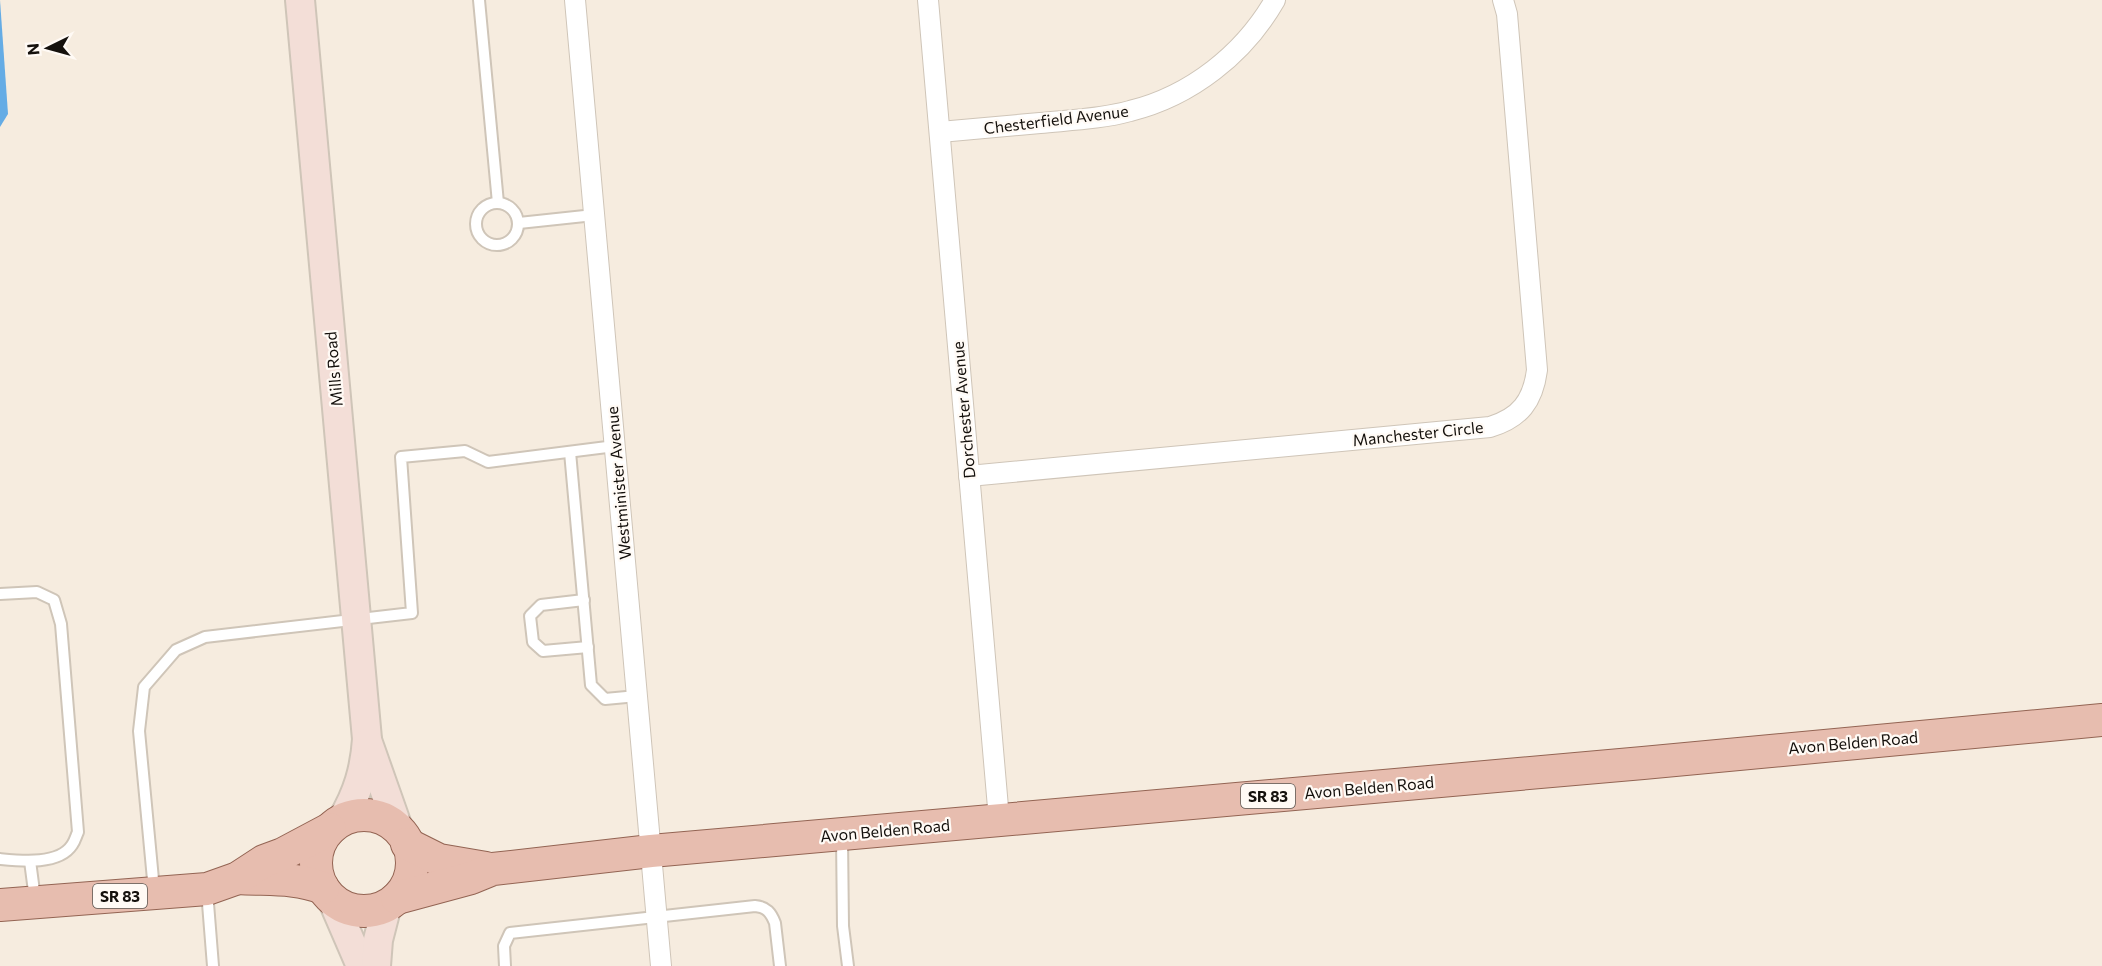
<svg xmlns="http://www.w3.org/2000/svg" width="2102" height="966" font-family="Commissioner,sans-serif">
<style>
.water{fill:#65ace5}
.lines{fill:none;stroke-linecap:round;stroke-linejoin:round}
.lane-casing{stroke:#cfc5b8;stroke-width:14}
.street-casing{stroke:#cfc5b8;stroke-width:22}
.secondary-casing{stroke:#cfc5b8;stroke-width:32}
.primary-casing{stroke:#936453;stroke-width:34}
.lane{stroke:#fff;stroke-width:10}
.street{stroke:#fff;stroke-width:20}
.secondary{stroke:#f3ded7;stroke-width:28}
.primary{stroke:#e7bdaf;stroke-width:32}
.labels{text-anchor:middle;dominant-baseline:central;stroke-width:4.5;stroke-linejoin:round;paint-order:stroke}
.shield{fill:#fffaf5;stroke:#5a5652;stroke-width:1.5}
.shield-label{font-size:15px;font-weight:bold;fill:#14100c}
.street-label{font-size:16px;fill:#14100c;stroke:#fffaf5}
</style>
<rect width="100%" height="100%" fill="#f6ecdf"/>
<!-- water -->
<path class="water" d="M0,0L8,114L0,127Z"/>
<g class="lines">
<defs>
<g id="lane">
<path d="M479,0L498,203"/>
<circle cx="497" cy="224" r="21"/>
<path d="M519,223L594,215"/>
<path d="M570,452L591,685L605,699L637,696"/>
<path d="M0,594L37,592L54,600L61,624L78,832C76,836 75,841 72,845C59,865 21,861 0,859"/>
<path d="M584,600L541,605L530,616L533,642L543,651L588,647"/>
<path d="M842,838L843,926L848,966"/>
<path d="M30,861L35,899"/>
<path d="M154,890L139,731L144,687L176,650L205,637L412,613L401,457L465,451L488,462L615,446"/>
<path d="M207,891L213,966"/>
<path d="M505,966L504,946L510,933L755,906C767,907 771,913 775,923L780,966"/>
</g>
<g id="street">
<path d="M575,0L661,966"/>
<path d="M928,0L999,819"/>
<path d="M940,132C973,129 1006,126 1040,123C1070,120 1101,119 1130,111C1191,96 1244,54 1275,0"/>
<path d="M969,476L1490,427C1520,418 1533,401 1537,370L1507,14L1503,0"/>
</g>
<g id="secondary">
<path d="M300,0L367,739C365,769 358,793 342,820"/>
<path d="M368,743L399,831"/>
<path d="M332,899L361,966"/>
<path d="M376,966L378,940L387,905"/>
</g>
<g id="primary">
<circle cx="364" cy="863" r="48"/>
<path d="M407,844L439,860L486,868"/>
<path d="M238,878C269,880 294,877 323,888"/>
<path d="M397,898L471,878L493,869L651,851L1643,763L2102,720"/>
<path d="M0,905L207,889L238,878L264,861L283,854L330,829"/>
</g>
</defs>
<!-- lane casing -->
<use href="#lane" class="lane-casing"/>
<!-- street casing -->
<use href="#street" class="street-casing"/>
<!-- secondary casing -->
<use href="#secondary" class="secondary-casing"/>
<!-- primary casing -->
<use href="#primary" class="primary-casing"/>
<!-- lane -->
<use href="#lane" class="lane"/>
<!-- street -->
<use href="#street" class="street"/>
<!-- secondary -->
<use href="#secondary" class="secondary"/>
<!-- primary -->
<use href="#primary" class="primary"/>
</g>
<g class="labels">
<!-- shield labels -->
<g class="shield">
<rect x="1241" y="784" width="54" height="24" rx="4.5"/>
<rect x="93" y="884" width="54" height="24" rx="4.5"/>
</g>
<g class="shield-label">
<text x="1268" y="796">SR 83</text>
<text x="120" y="896">SR 83</text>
</g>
<!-- street labels -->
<g class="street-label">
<text transform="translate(1056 119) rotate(-7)">Chesterfield Avenue</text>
<text transform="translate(333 369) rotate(-95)">Mills Road</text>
<text transform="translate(963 410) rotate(-95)">Dorchester Avenue</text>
<text transform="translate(1418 433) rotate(-6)">Manchester Circle</text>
<text transform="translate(618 483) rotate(-95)">Westminister Avenue</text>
<text transform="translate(1853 742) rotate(-5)">Avon Belden Road</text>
<text transform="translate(1369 787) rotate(-5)">Avon Belden Road</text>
<text transform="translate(885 830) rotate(-5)">Avon Belden Road</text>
</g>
</g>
<!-- north arrow -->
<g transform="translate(48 48) rotate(265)" stroke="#fffaf5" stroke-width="4.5" paint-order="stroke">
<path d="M0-4.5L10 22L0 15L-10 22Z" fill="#14100c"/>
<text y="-9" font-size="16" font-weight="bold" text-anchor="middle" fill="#14100c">N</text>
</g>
</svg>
